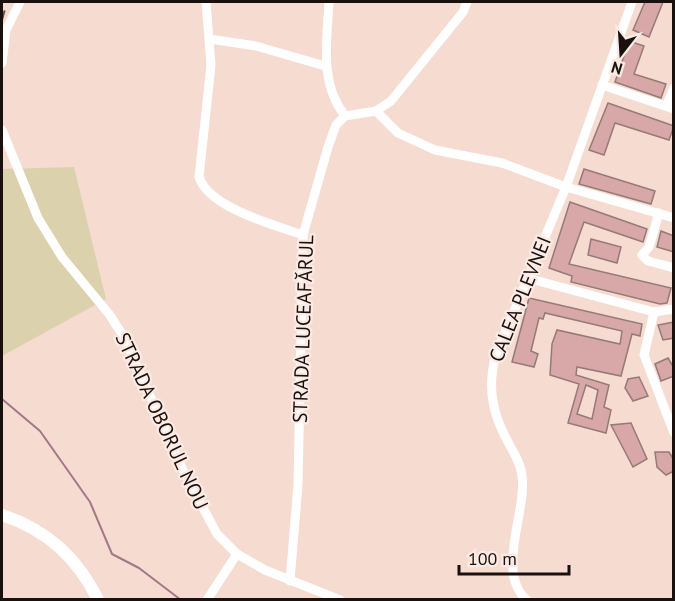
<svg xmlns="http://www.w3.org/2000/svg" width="675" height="601" font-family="'PT Sans',sans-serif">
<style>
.green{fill:#dbd2ad}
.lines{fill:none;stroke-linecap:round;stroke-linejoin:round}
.stream{stroke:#a27789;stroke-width:2}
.building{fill:#d8a7a7;stroke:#957a7a;stroke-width:1.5;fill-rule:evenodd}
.minor{stroke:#fff;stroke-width:9}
.major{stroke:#fff;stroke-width:12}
.rail{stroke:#61524c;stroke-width:2;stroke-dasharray:10 10;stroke-linecap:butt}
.labels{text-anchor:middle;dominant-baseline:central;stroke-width:4.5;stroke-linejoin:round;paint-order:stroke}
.street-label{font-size:20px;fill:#1a110e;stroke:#fbebe4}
</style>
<rect width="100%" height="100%" fill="#f6dbd0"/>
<!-- green -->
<path class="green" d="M74,167L106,299L2,356V169Z"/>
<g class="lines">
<!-- stream -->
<path class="stream" d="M2,399L40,431L90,502L112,554L139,568L181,600"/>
</g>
<!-- building -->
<g class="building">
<path d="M645,2H663L649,37L633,30Z"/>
<path d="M629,41L644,46L634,74L666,84L661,98L615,82Z"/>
<path d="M608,103L674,126L669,140L615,123L604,155L589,150Z"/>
<path d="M584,169L655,191L651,204L579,184Z"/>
<path d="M570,202L647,229L643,242L584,222L569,264L671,288L667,303L660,304L571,282L572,276L549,268Z"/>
<path d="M661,231L674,236V252L657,247Z"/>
<path d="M591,239L621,247L617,263L588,255Z"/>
<path d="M529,298L642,324L640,336L632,334L621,376L577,367L576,375L609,385L604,407L611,410L606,433L568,423L579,384L550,375L552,344L557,330L620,344L622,331L545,313L543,319L539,318L531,351L538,354L534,367L512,362ZM586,385L598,390L592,419L577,414Z"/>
<path d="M674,322V338L663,340L658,325Z"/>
<path d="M668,358L674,368V376L661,381L655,364Z"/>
<path d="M639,377L648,396L633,401L625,388L628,379Z"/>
<path d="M631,423L647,459L633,467L611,425Z"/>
<path d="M655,452H669L674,460V471L666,475L657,467Z"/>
</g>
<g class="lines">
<!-- minor -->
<g class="minor">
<path d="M206,2L211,65L199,177C209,208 275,225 303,235"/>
<path d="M329,2C327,41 319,83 345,116"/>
<path d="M210,39L256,46L325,66"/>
<path d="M2,63L6,30L20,2"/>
<path d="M602,85L674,109"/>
<path d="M666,106L674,88"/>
<path d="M376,111L398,133L435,150L502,163L566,187L674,218"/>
<path d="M2,130L38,218L62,257L109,314L124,337L183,470L217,534L237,554L265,570L340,600"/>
<path d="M659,213L649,247L642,255L648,261L674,268"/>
<path d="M527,278L654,312L674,309"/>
<path d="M654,312L644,355L674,433"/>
<path d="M290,581L298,485L303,235L328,147L336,125L345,116L376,111L391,101L463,12L467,2"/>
<path d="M207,600L237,554"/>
<path d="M527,600C495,573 527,512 522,476C521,464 514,453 508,442C492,413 487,387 496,354L566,187L632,2"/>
</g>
<!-- major -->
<path class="major" d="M2,515C47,530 77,557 98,600"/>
<!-- rail -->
<path class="rail" d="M2,20L7,2"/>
</g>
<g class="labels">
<!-- street labels -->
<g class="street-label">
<text transform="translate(520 299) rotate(-68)">CALEA PLEVNEI</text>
<text transform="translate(303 329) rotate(-88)">STRADA LUCEAFĂRUL</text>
<text transform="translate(162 421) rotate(65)">STRADA OBORUL NOU</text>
</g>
</g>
<!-- border -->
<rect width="675" height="601" fill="none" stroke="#1a110e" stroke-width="6"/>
<!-- north arrow -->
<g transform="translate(621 54) rotate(197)" stroke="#fbebe4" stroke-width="4.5" paint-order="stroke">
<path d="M0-4.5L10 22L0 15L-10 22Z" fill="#1a110e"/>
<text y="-9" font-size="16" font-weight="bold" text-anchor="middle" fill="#1a110e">N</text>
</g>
<!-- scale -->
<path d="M459 565v9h110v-9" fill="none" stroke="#1a110e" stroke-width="3"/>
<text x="468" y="565" font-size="18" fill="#1a110e" stroke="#fbebe4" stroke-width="4.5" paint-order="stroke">100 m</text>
</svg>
